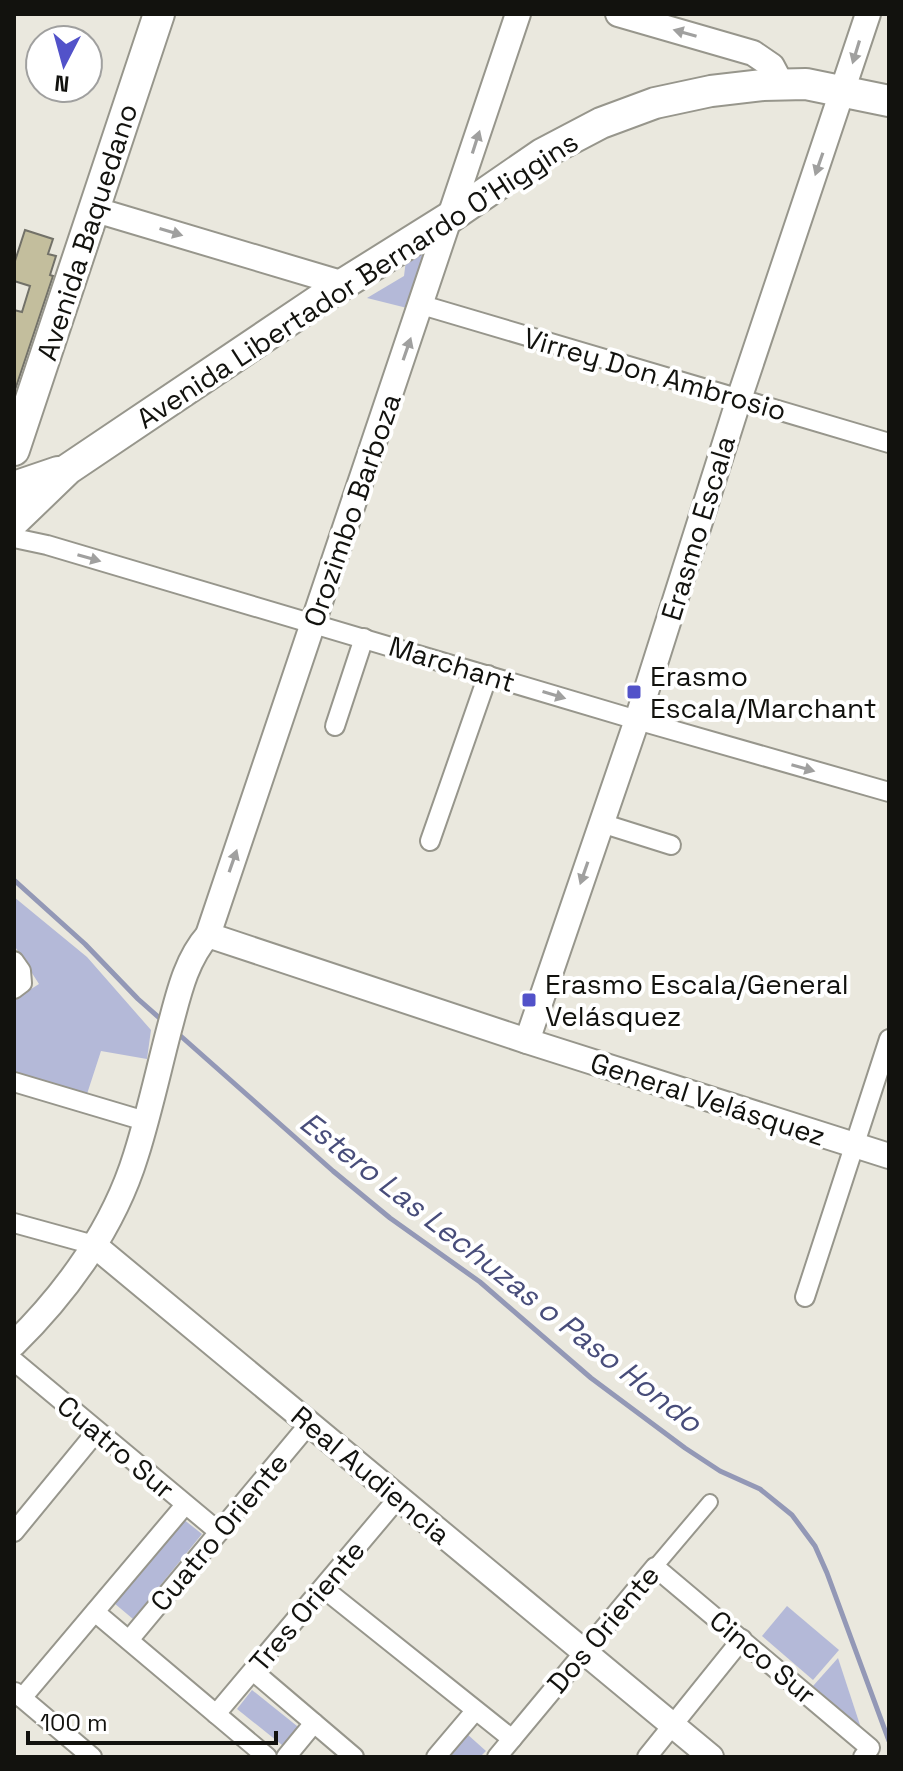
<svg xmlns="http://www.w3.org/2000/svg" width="903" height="1771" font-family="'Space Grotesk',sans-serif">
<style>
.green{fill:#b4b9d8}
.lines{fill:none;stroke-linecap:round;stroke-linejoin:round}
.stream{stroke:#9398b6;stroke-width:5}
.building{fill:#c3be9d;stroke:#727168;stroke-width:2}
.pedestrian-casing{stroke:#97968c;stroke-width:18}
.minor-casing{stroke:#97968c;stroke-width:22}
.tertiary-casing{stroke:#97968c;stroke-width:28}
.primary-casing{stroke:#97968c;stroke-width:34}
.pedestrian{stroke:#fff;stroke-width:14}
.minor{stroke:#fff;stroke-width:18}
.tertiary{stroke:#fff;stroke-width:24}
.primary{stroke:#fff;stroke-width:30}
.oneway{fill:#a0a09f}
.poi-dot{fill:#5252c9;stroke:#fff;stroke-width:3}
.labels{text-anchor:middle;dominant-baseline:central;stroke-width:8;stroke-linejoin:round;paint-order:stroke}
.street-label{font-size:28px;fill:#12120e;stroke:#fff}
.poi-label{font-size:28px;fill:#12120e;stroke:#fff;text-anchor:start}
.water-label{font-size:30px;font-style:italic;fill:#484d7a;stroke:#fff}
</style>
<rect width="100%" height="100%" fill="#eae8de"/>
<!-- green -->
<g class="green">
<path d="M432,243L411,309L367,298L404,276L406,260Z"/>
<path d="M14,897L87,957L151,1030L147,1059L101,1051L87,1094L14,1074V1000L39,984L14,945Z"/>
<path d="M183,1519L202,1534L133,1619L114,1603Z"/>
<path d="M787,1606L839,1650L813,1680L762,1636Z"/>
<path d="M838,1658L861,1728L813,1686Z"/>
<path d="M252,1690L302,1730L287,1749L237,1709Z"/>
<path d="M467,1734L486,1751L480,1757H447Z"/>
</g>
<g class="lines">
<!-- stream -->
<g class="stream">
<path d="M14,880L85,944L138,999L164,1022"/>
<path d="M175,1031L333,1171L390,1218L480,1282L591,1378L685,1448L720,1471L760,1489L792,1515L815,1546L827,1573L889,1741"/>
</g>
</g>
<!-- building -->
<path class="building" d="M25,230L53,239L48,254L56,256L50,275L53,276L14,393V310L22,312L30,286L14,281V264Z"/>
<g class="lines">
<defs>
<path id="pedestrian" d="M655,1567L710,1502"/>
<g id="minor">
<path d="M422,305L889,443"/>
<path d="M14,538L47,545L637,720L889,792"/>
<path d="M335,726L364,638"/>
<path d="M601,823L671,845"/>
<path d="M430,841L488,675"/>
<path d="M14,961L21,971L22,983L14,989"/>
<path d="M14,1082L145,1121"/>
<path d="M14,1223L94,1245"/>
<path d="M805,1297L889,1039"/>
<path d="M14,1361L219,1532"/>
<path d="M14,1532L97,1431"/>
<path d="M323,1588L512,1739"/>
<path d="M95,1612L267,1757"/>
<path d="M129,1640L309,1424"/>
<path d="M253,1671L354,1757"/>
<path d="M15,1692L92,1757"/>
<path d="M22,1698L185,1505"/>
<path d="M216,1714L398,1498"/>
<path d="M286,1757L314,1723"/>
<path d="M436,1757L475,1711"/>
<path d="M497,1757L655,1567L870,1748L863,1757"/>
<path d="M647,1757L742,1639"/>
</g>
<g id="tertiary">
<path d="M618,14L753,53L772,66L781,83"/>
<path d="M96,210L344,284"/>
<path d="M208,935L527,1041L889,1156"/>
<path d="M527,1041L637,720L739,399L868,14"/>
<path d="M94,1245L711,1757"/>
<path d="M14,1344C67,1292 114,1227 136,1155C149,1114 158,1072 169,1030C178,997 185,961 208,935L518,14"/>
</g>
<g id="primary">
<path d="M14,450L159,14"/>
<path d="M14,487L58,472"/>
<path d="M14,521L68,469L340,286L452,216L542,154L601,123L655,103L711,91L763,85L806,84L889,101"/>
</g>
</defs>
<!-- pedestrian casing -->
<use href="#pedestrian" class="pedestrian-casing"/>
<!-- minor casing -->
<use href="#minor" class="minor-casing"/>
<!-- tertiary casing -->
<use href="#tertiary" class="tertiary-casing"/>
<!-- primary casing -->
<use href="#primary" class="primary-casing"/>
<!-- pedestrian -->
<use href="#pedestrian" class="pedestrian"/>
<!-- minor -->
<use href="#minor" class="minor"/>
<!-- tertiary -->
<use href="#tertiary" class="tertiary"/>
<!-- primary -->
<use href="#primary" class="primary"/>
</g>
<!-- one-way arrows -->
<defs><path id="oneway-solid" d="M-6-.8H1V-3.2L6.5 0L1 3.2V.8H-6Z" transform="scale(2)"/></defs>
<g class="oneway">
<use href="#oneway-solid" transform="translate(685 33) rotate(-164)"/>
<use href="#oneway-solid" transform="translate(856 52) rotate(107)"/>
<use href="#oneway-solid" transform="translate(476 142) rotate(-72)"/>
<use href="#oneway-solid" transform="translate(819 164) rotate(109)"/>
<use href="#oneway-solid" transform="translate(171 232) rotate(17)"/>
<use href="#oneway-solid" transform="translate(407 349) rotate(-71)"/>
<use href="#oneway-solid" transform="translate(89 558) rotate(16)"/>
<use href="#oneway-solid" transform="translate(554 695) rotate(17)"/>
<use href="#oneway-solid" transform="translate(803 768) rotate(16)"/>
<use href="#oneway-solid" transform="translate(233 861) rotate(-71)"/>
<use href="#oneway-solid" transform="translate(584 873) rotate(109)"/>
</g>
<!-- markers -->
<g class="poi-dot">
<rect x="626" y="684" width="16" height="16" rx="4"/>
<rect x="521" y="992" width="16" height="16" rx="4"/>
</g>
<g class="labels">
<!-- street labels -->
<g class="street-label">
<text transform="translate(87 232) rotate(-72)">Avenida Baquedano</text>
<text transform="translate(357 280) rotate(-33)">Avenida Libertador Bernardo O'Higgins</text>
<text transform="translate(655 374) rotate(16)">Virrey Don Ambrosio</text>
<text transform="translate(352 510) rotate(-71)">Orozimbo Barboza</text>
<text transform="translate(698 528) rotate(-73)">Erasmo Escala</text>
<text transform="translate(452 664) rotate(17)">Marchant</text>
<text transform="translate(708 1099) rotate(18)">General Velásquez</text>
<text transform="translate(116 1447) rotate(40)">Cuatro Sur</text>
<text transform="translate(371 1475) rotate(40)">Real Audiencia</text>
<text transform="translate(219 1532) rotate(-50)">Cuatro Oriente</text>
<text transform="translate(307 1606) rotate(-50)">Tres Oriente</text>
<text transform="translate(603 1629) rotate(-50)">Dos Oriente</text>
<text transform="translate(763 1657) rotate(40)">Cinco Sur</text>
</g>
<!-- poi labels -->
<g class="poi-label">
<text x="650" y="676">Erasmo<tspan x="650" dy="32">Escala/Marchant</tspan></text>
<text x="545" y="984">Erasmo Escala/General<tspan x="545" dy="32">Velásquez</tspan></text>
</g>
<!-- water labels -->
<g class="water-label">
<text transform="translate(501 1272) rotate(38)">Estero Las Lechuzas o Paso Hondo</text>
</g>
</g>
<!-- border -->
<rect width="903" height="1771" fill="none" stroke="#12120e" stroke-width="32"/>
<!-- north arrow -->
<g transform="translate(64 64) rotate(186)"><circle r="38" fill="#ffffff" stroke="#a0a09f" stroke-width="2"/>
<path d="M0-6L14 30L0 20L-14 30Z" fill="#5252c9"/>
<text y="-12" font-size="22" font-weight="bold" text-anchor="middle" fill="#12120e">N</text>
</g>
<!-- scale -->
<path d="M28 1731v12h248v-12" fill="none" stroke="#12120e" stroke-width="4"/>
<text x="40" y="1731" font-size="24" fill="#12120e" stroke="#ffffff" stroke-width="6" paint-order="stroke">100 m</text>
</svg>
